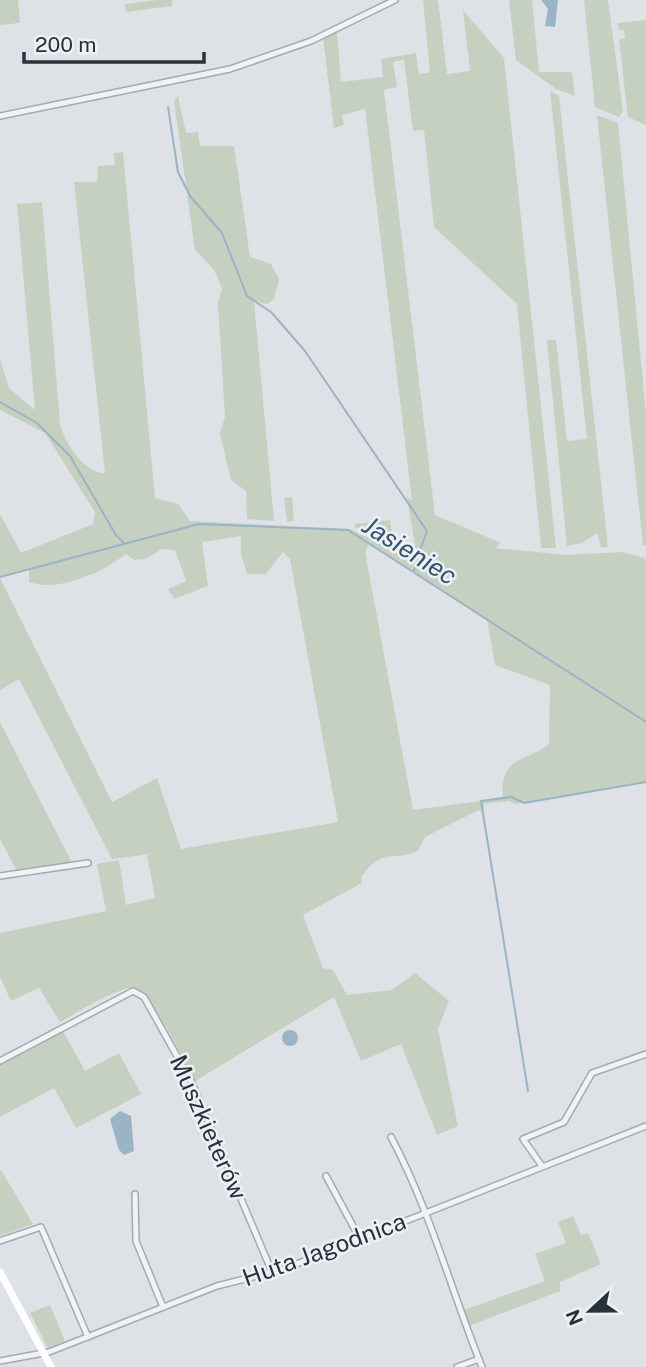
<svg xmlns="http://www.w3.org/2000/svg" width="646" height="1367" font-family="'Public Sans',sans-serif">
<style>
.green{fill:#c6d0c0;fill-rule:evenodd}
.water{fill:#9ab4c5}
.lines{fill:none;stroke-linecap:round;stroke-linejoin:round}
.stream{stroke:#9ab4c5;stroke-width:2}
.street-casing{stroke:#a4aab1;stroke-width:8}
.street{stroke:#f0f3f5;stroke-width:5}
.secondary{stroke:#fff;stroke-width:7}
.labels{text-anchor:middle;dominant-baseline:central;stroke-width:5;stroke-linejoin:round;paint-order:stroke}
.street-label{font-size:24px;fill:#28323d;stroke:#edf1f5}
.water-label{font-size:26px;font-style:italic;fill:#34556f;stroke:#edf1f5}
</style>
<rect width="100%" height="100%" fill="#dee2e7"/>
<!-- green -->
<g class="green">
<path d="M0,0H18L20,23L0,25Z"/>
<path d="M157,0H172V6L126,12L125,4Z"/>
<path d="M423,0H438L447,74L470,71L463,10L504,58L556,548H541L517,304L434,227L424,130L413,131L404,60L393,62L397,87L384,90L435,515L501,543L495,548L567,555L622,552L645,558L646,563V782L515,804L509,801L484,804L483,814L479,810L425,837L418,851C392,862 383,847 361,877L362,883L303,915L323,968L333,970L347,995L392,990L415,973L449,1001L438,1029L458,1126L437,1135L401,1044L361,1061L334,997L195,1081C186,1065 150,988 133,988C115,988 77,1013 60,1022L39,988L11,1001L0,977V933L106,911L97,864L119,860L126,905L155,898L147,855L158,853L112,859L19,679L0,690V578L112,802L157,778L181,849L338,822L290,559L283,552L266,574H247L241,554V536L202,542L208,586L174,599L168,589L186,581L175,550L162,549L146,559L134,560L126,554C103,572 58,593 29,582V569L0,577V514L21,553L93,524L95,512L45,433L0,410V359L9,388L35,410L17,204L42,202L60,424C64,442 85,474 105,473L74,182H97L98,166L115,165L114,153L123,152L155,498L178,504L190,521L350,529L367,537L416,552L407,497L412,500L365,109L342,115L344,125L334,128L323,38L337,31L341,82L383,77L381,59L416,53L419,74L430,72ZM369,544L487,619L495,665L550,685L549,744C526,763 499,755 503,798L413,810L365,552Z"/>
<path d="M509,0H532L539,72H572L575,96L556,89L516,60Z"/>
<path d="M584,0H608L623,111L619,117L595,107Z"/>
<path d="M646,20V125L628,117L619,40L625,38L624,30H619L617,23Z"/>
<path d="M550,91L559,96L608,547H601L597,533L582,543L567,546L547,340H556L567,441L587,439Z"/>
<path d="M178,96L186,133L198,132L200,146H234L250,257L271,264L279,279L274,299L267,304L254,301L274,521L247,519L246,491L231,480L220,434L225,417L218,304L222,288L214,270L195,250L174,101Z"/>
<path d="M597,115L618,123L646,414V545H643Z"/>
<path d="M292,497L294,521L287,522L284,498Z"/>
<path d="M390,520L393,542L355,527V524Z"/>
<path d="M0,722L73,865L18,873L0,839Z"/>
<path d="M63,1031L85,1071L119,1053L141,1094L76,1128L54,1088L0,1117V1065Z"/>
<path d="M1,1170L33,1224L0,1236V1171Z"/>
<path d="M573,1216L581,1235L588,1233L601,1264L560,1282V1291L469,1326L464,1310L545,1281L535,1254L566,1243L558,1222Z"/>
<path d="M50,1305L65,1341L48,1348L30,1313Z"/>
</g>
<!-- water -->
<g class="water">
<path d="M541,0H558L555,27L545,26L548,9Z"/>
<circle cx="290" cy="1038" r="8"/>
<path d="M120,1111L131,1116L134,1151L124,1155L119,1150L110,1119Z"/>
</g>
<g class="lines">
<!-- stream -->
<g class="stream">
<path d="M168,107L178,172L190,196L222,233L247,296L271,312L305,351L427,531L420,550"/>
<path d="M0,402L37,423L70,456L116,535L124,543"/>
<path d="M414,571L418,554"/>
<path d="M0,577L199,524L348,530L646,722"/>
<path d="M528,1091L481,801L511,797L524,803L646,782"/>
</g>
<defs>
<g id="street">
<path d="M0,116L230,69L311,41L395,0"/>
<path d="M0,876L88,863"/>
<path d="M0,1061L133,991L144,997L192,1083L272,1272"/>
<path d="M391,1137C430,1210 451,1290 482,1367"/>
<path d="M542,1166L523,1139L564,1122L592,1073L646,1054"/>
<path d="M326,1176L360,1239"/>
<path d="M135,1194L136,1241L163,1307"/>
<path d="M0,1241L41,1227L88,1337"/>
<path d="M0,1361L49,1352L217,1286L284,1269L646,1126"/>
<path d="M457,1367L479,1359"/>
</g>
</defs>
<!-- street casing -->
<use href="#street" class="street-casing"/>
<!-- street -->
<use href="#street" class="street"/>
<!-- secondary -->
<path class="secondary" d="M0,1272L51,1367"/>
</g>
<g class="labels">
<!-- street labels -->
<g class="street-label">
<text transform="translate(209 1127) rotate(66)">Muszkieterów</text>
<text transform="translate(324 1249) rotate(-20)">Huta Jagodnica</text>
</g>
<!-- water labels -->
<g class="water-label">
<text transform="translate(410 550) rotate(32)">Jasieniec</text>
</g>
</g>
<!-- north arrow -->
<g transform="translate(590 1311) rotate(248)" stroke="#edf1f5" stroke-width="5" paint-order="stroke">
<path d="M0-5L12 26L0 18L-12 26Z" fill="#28323d"/>
<text y="-10" font-size="19" font-weight="bold" text-anchor="middle" fill="#28323d">N</text>
</g>
<!-- scale -->
<path d="M24 52v10h180v-10" fill="none" stroke="#28323d" stroke-width="3.5"/>
<text x="35" y="52" font-size="21" fill="#28323d" stroke="#edf1f5" stroke-width="5" paint-order="stroke">200 m</text>
</svg>
